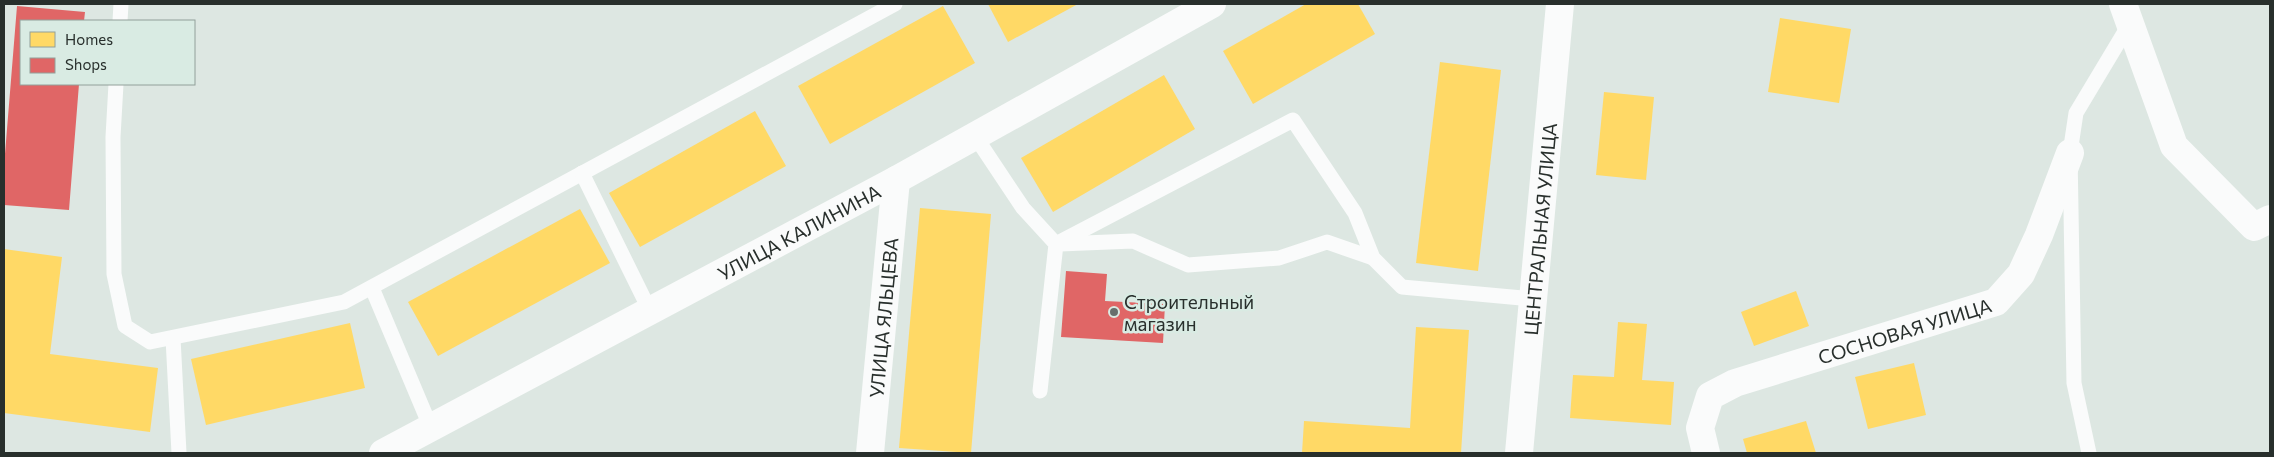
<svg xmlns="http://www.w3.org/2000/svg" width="2274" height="457" font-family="Commissioner,sans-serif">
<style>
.homes{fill:#ffd966}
.shops{fill:#e06666}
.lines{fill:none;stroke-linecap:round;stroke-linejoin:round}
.service{stroke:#fafbfb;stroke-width:15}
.minor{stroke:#fafbfb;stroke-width:28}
.poi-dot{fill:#676f6c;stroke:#d9ebe3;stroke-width:2}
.labels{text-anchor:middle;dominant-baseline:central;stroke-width:5;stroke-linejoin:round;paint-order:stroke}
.street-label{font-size:19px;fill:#282f2c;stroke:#d9ebe3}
.poi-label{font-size:19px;fill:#282f2c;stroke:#d9ebe3;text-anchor:start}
</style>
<rect width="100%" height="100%" fill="#dde7e2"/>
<!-- homes -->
<g class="homes">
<path d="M988,4H1078L1008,42Z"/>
<path d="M1306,4H1358L1375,34L1253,104L1223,51Z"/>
<path d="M943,6L975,63L830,144L798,86Z"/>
<path d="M1780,18L1851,29L1839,103L1768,92Z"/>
<path d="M1440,62L1501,70L1478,271L1416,263Z"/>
<path d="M1164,75L1195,129L1053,212L1021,158Z"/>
<path d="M1604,92L1654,97L1646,180L1596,175Z"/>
<path d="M755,111L786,166L640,247L609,193Z"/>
<path d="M920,208L991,214L971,453L899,448Z"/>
<path d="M580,209L610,263L438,356L408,302Z"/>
<path d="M4,249L62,257L50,354L158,368L150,432L4,413Z"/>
<path d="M1796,291L1809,326L1754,346L1741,312Z"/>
<path d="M1618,322L1647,324L1642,380L1674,382L1671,425L1570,418L1573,375L1614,377Z"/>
<path d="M350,323L365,388L206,425L191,359Z"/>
<path d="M1416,327L1469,330L1461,453H1302L1304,421L1410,428Z"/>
<path d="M1914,363L1926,415L1868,429L1855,377Z"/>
<path d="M1806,421L1816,453H1747L1743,439Z"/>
</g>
<!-- shops -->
<g class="shops">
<path d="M17,6L85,12L84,21H21V84H79L69,210L4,205V166Z"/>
<path d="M1066,271L1107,274L1105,301L1165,304L1163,343L1061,337Z"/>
</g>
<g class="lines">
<!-- service -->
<g class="service">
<path d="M120,21L121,4"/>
<path d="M116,84L113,137L114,274L125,326L150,342L344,302L895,4"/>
<path d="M975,136L1023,208L1056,244L1040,391"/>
<path d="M582,173L650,311"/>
<path d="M1056,244L1293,120L1355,213L1373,258L1402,287L1533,299"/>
<path d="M1060,244L1133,241L1188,265L1279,258L1327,242L1373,258"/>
<path d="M372,288L431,428"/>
<path d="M173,338L179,453"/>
<path d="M2089,453L2074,383L2070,153L2076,113L2130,23"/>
</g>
<!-- minor -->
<g class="minor">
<path d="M2123,4L2174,146L2254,227L2270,219"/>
<path id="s1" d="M383,453L896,180L1212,4"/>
<path id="s2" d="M870,453L896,180"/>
<path id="s3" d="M1519,453L1560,4"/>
<path id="s4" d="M1706,453L1700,428L1710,396L1735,383L1996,302L2021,274L2039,235L2070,153"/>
</g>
</g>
<!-- markers -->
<circle class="poi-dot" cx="1114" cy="312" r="5"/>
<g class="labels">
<!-- street labels -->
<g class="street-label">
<text stroke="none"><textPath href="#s3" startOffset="225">ЦЕНТРАЛЬНАЯ УЛИЦА</textPath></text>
<text stroke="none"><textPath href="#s1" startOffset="471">УЛИЦА КАЛИНИНА</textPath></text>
<text stroke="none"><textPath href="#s2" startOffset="136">УЛИЦА ЯЛЬЦЕВА</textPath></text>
<text stroke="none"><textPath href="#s4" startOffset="265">СОСНОВАЯ УЛИЦА</textPath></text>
</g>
<!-- poi labels -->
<g class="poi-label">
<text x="1124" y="301">Строительный<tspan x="1124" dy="22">магазин</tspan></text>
</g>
</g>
<!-- border -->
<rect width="2274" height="457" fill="none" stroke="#282f2c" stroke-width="10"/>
<!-- legend -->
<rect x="20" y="20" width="175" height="65" fill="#d9ebe3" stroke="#92a09a"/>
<rect x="30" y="32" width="25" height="15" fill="#ffd966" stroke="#92a09a"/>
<text x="65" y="45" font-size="15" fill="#282f2c">Homes</text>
<rect x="30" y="58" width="25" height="15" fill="#e06666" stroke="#92a09a"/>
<text x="65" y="70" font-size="15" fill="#282f2c">Shops</text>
</svg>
